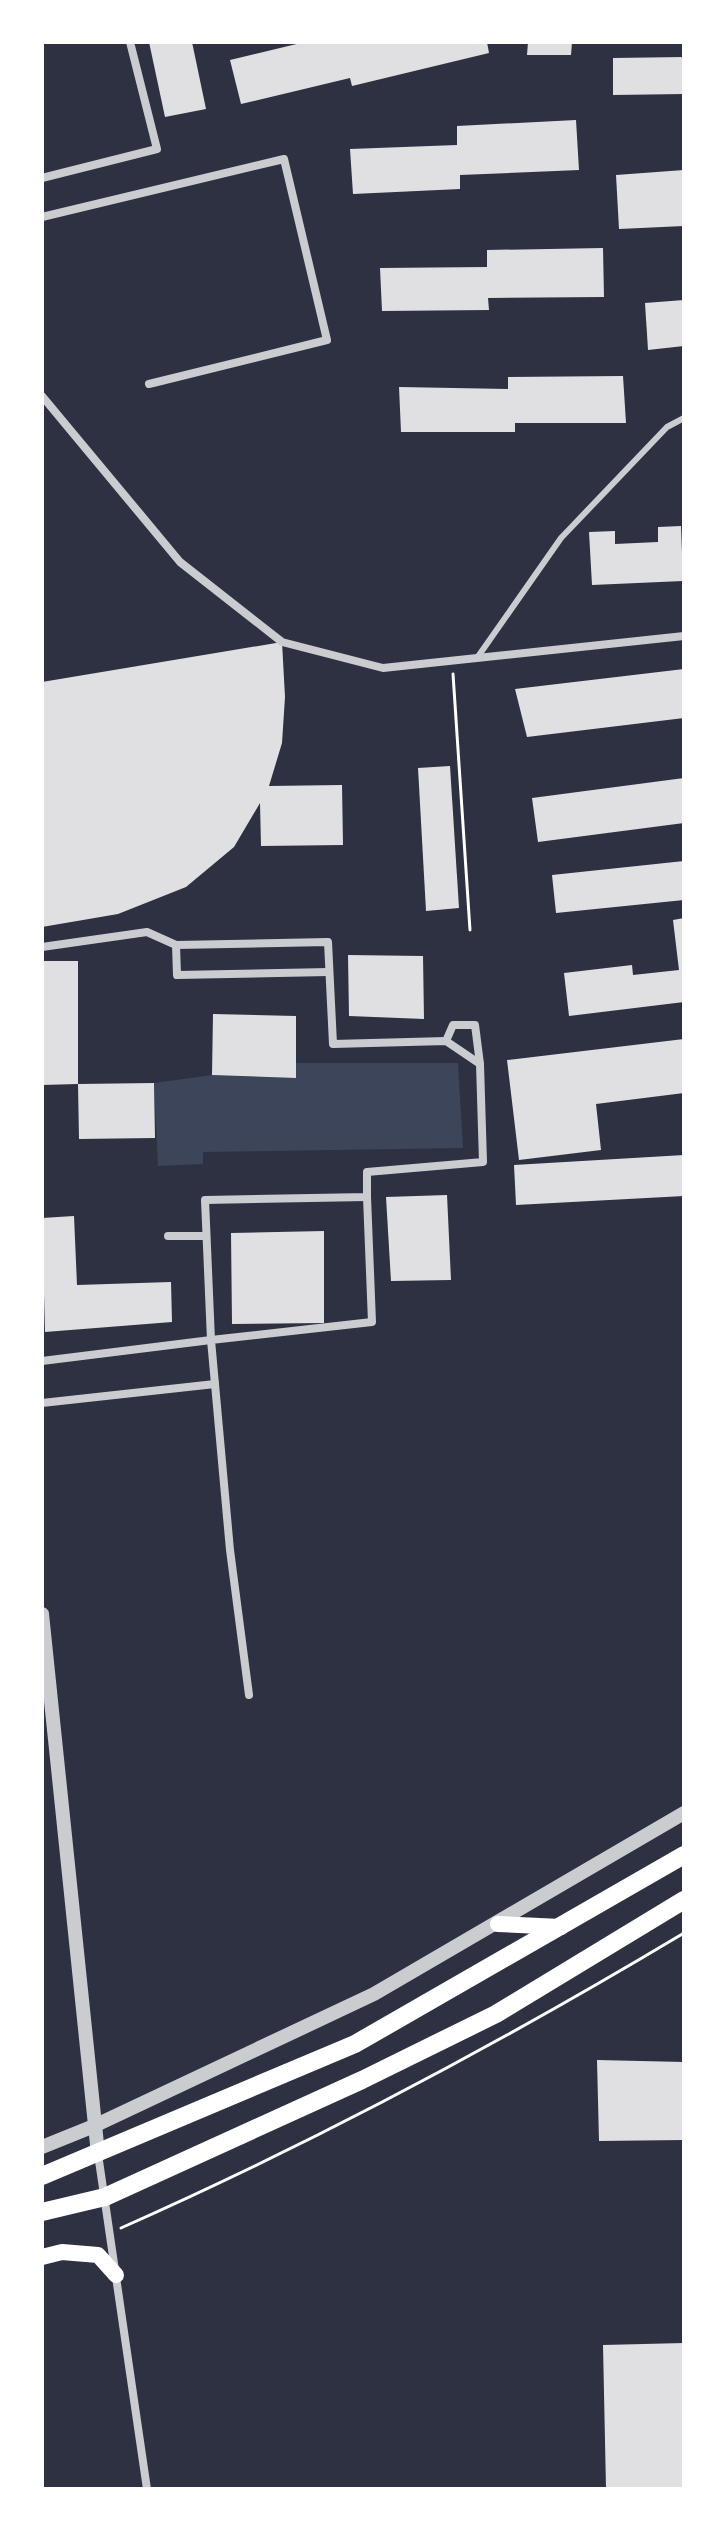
<svg xmlns="http://www.w3.org/2000/svg" width="726" height="2531" font-family="'Fira Sans',sans-serif">
<style>
.green{fill:#3c4559}
.building{fill:#e0e0e3}
.lines{fill:none;stroke-linecap:round;stroke-linejoin:round}
.path{stroke:#fff;stroke-width:3}
.service{stroke:#caccd0;stroke-width:6}
.minor{stroke:#caccd0;stroke-width:8}
.tertiary{stroke:#caccd0;stroke-width:14}
.secondary{stroke:#fff;stroke-width:16}
.primary{stroke:#fff;stroke-width:18}
</style>
<rect width="100%" height="100%" fill="#2d3142"/>
<!-- green -->
<path class="green" d="M296,1063H458L463,1148L203,1152V1164L158,1166L154,1083L212,1075L295,1078Z"/>
<!-- building -->
<g class="building">
<path d="M149,42H192L206,109L165,117Z"/>
<path d="M305,42H487L489,53L352,86L350,78L241,104L230,60Z"/>
<path d="M528,42H572L571,55H527Z"/>
<path d="M684,57V94L613,95V58Z"/>
<path d="M576,120L579,170L460,175V189L353,194L350,149L457,145V126Z"/>
<path d="M684,170V226L619,229L616,175Z"/>
<path d="M603,248L604,297L488,298L489,310L382,311L380,268L487,267V250Z"/>
<path d="M684,300V346L648,350L645,303Z"/>
<path d="M623,376L626,423H515V432H401L399,387L508,389V377Z"/>
<path d="M681,526L683,581L592,585L589,532L615,531V544L658,542V527Z"/>
<path d="M282,642L285,697L282,743L269,786L342,785L343,845L261,846L260,803L234,847L186,887L118,914L42,927V682Z"/>
<path d="M684,669V718L527,737L515,689Z"/>
<path d="M450,766L459,908L426,911L418,768Z"/>
<path d="M684,778V823L538,842L532,798Z"/>
<path d="M684,861V900L556,913L552,875Z"/>
<path d="M684,918V1002L569,1016L564,973L632,965L633,975L679,970L673,920Z"/>
<path d="M348,955L423,956L424,1019L349,1016Z"/>
<path d="M42,961H78V1084L154,1083L155,1138L79,1139L78,1084L42,1085Z"/>
<path d="M213,1014L296,1016V1078L212,1075Z"/>
<path d="M684,1039V1093L596,1104L601,1150L519,1160L507,1060Z"/>
<path d="M684,1155V1196L516,1205L514,1165Z"/>
<path d="M447,1195L451,1280L391,1281L386,1197Z"/>
<path d="M74,1216L77,1285L171,1282L172,1322L45,1332L42,1218Z"/>
<path d="M324,1231V1323L232,1324L231,1233Z"/>
<path d="M597,2060L684,2062V2140L599,2141Z"/>
<path d="M684,2343V2489H606L603,2345Z"/>
</g>
<g class="lines">
<!-- path -->
<g class="path">
<path d="M453,674L470,930"/>
<path d="M121,2228C315,2142 502,2042 684,1933"/>
</g>
<!-- service -->
<path class="service" d="M477,658L561,538L667,427L684,418"/>
<!-- minor -->
<g class="minor">
<path d="M42,178L157,149L130,42"/>
<path d="M42,217L284,159L327,340L149,384"/>
<path d="M42,396L180,562L282,642L383,668L684,636"/>
<path d="M176,945L177,975L329,972"/>
<path d="M42,947L147,932L176,945L328,942L333,1044L446,1041L480,1064L483,1162L367,1172V1197L205,1200L211,1340L42,1361"/>
<path d="M446,1041L453,1025H475L480,1064"/>
<path d="M168,1236H206"/>
<path d="M42,1403L215,1384"/>
<path d="M249,1695L230,1550L211,1340L372,1322L367,1197"/>
<path d="M98,2154L147,2489"/>
</g>
<!-- tertiary -->
<g class="tertiary">
<path d="M42,1614L98,2154"/>
<path d="M42,2147L94,2126L374,1994L684,1813"/>
</g>
<!-- secondary -->
<g class="secondary">
<path d="M498,1924L561,1927"/>
<path d="M42,2257L62,2252L98,2255L116,2275"/>
</g>
<!-- primary -->
<g class="primary">
<path d="M42,2176L355,2044L684,1855"/>
<path d="M42,2212L105,2197L362,2080L496,2014L684,1900"/>
</g>
</g>
<!-- border -->
<rect width="726" height="2531" fill="none" stroke="#ffffff" stroke-width="88"/>
</svg>
